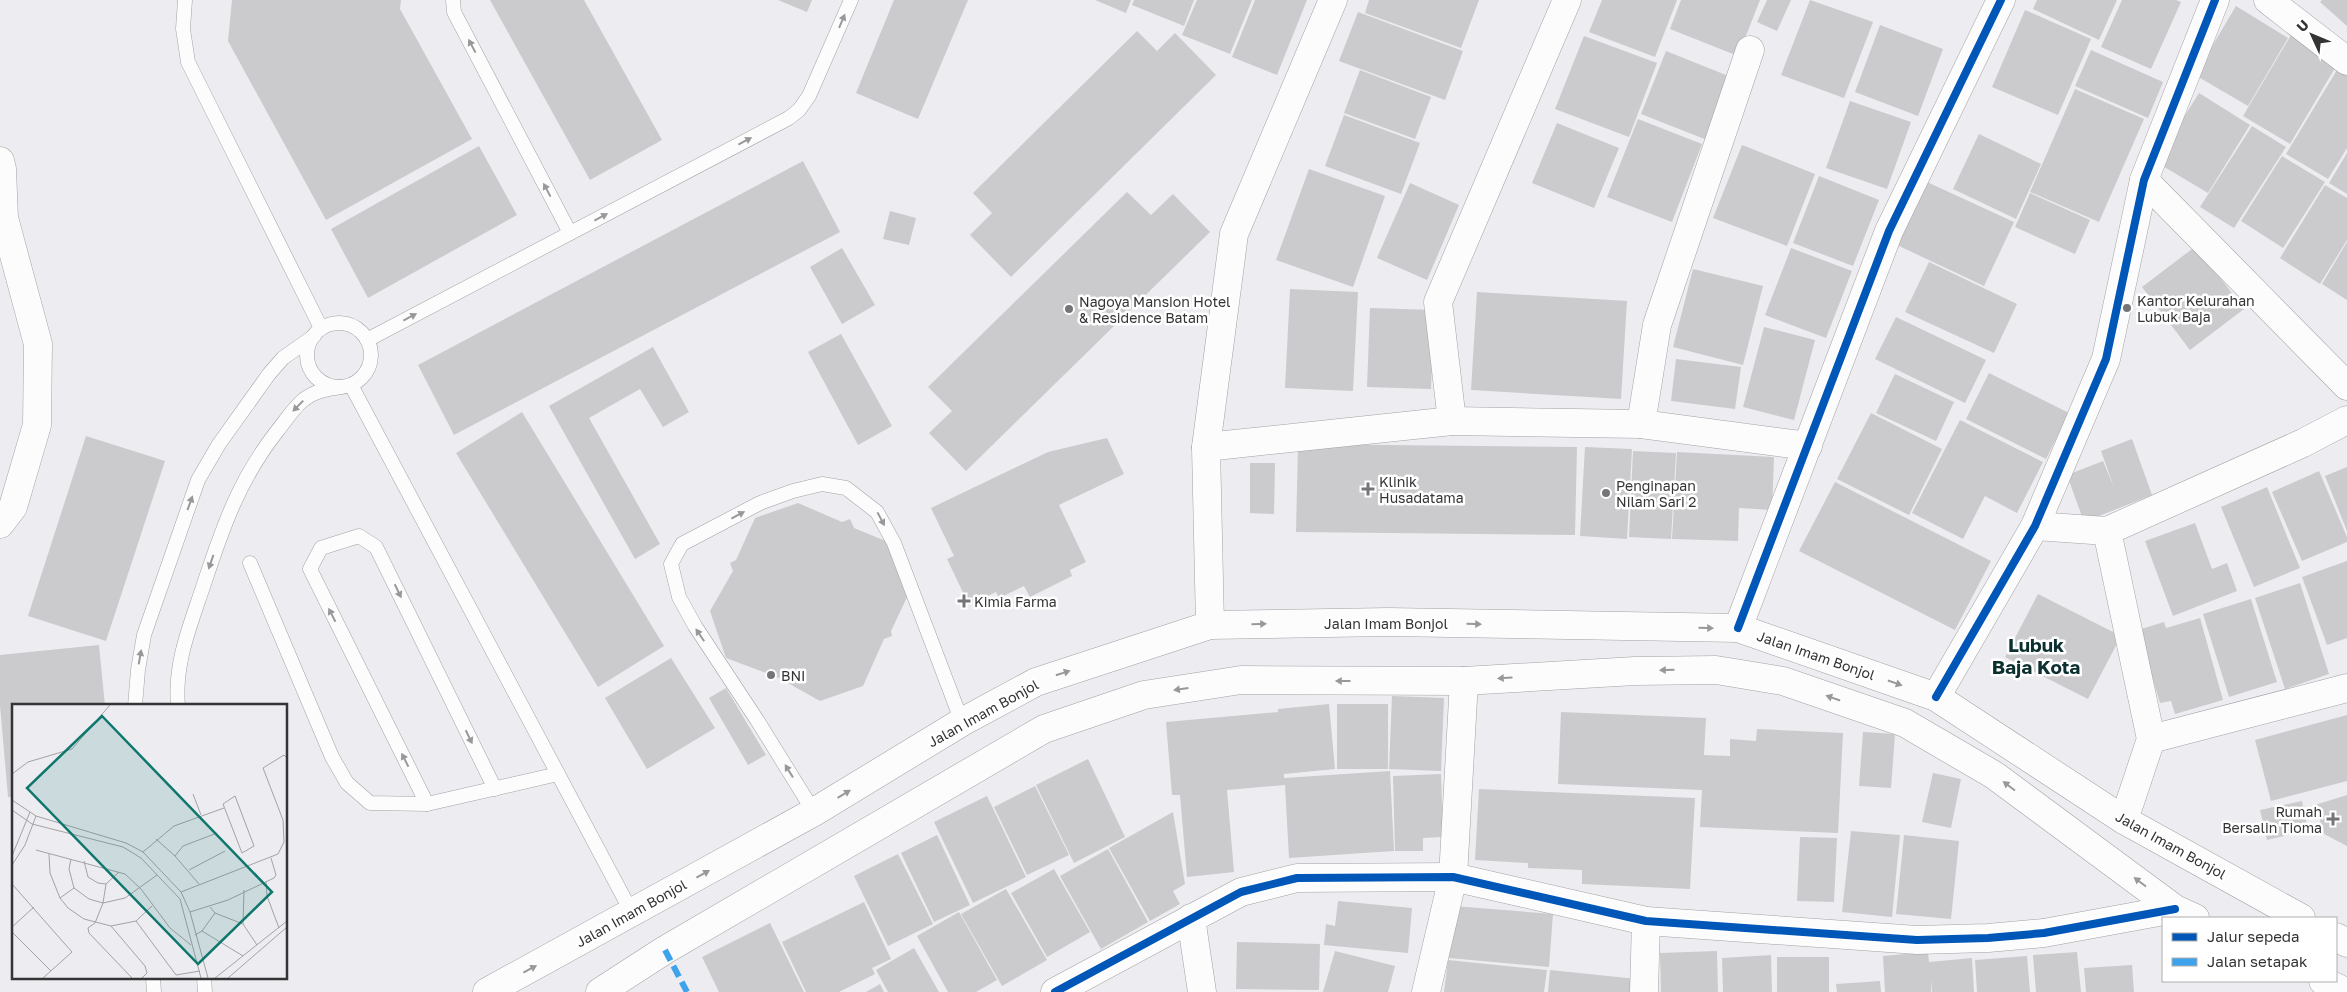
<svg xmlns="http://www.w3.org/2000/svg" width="2347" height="992" font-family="'Golos Text',sans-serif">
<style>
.building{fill:#cbcbce}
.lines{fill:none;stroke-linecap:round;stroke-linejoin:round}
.lane-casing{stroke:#a2a2a4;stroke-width:15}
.street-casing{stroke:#a2a2a4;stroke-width:29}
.secondary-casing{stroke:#a2a2a4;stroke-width:29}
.lane{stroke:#fcfcfd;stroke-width:14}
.street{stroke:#fcfcfd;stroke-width:28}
.secondary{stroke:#fcfcfd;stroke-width:28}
.quiet{stroke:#3ea3eb;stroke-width:6;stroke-dasharray:12 6;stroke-linecap:butt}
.cycleway-casing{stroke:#fff;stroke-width:11}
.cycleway{stroke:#0057b8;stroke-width:8}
.oneway{fill:#98989a}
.poi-dot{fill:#757577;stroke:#fff;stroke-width:2}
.labels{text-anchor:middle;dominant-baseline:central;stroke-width:5;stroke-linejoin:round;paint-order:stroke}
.poi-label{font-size:14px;fill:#343436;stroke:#fff;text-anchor:start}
.street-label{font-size:14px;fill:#343436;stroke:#fff}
.district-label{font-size:19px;font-weight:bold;fill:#0c302f;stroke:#fff}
.inset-road{fill:none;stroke:#a3a3a6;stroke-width:1}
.view{fill:#0f766e;fill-opacity:0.15;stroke:#0f766e;stroke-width:2.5}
.inset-edge{fill:none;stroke:#343436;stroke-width:2.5}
</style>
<rect width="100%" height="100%" fill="#ededf1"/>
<!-- building -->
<g class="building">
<path d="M232,0H401L400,9L472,139L326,220L228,41Z"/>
<path d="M490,0H584L662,140L590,180Z"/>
<path d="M778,0H812L807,12Z"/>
<path d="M894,0H968L918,119L856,93Z"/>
<path d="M1095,0H1131L1126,13Z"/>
<path d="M1134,0H1194L1184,26L1132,5Z"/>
<path d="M1197,0H1252L1230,54L1182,35Z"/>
<path d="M1255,0H1307L1277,75L1232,57Z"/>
<path d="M1369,0H1479L1461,48L1365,13Z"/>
<path d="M1602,0H1677L1655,57L1589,32Z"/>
<path d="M1681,0H1760L1738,56L1670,29Z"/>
<path d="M1767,0H1791L1777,31L1757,22Z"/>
<path d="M1810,0L1873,22L1844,98L1781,75Z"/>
<path d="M2037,0H2117L2099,40L2033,9Z"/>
<path d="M2122,0H2176L2181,2L2151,69L2101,47Z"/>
<path d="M2322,0H2347V26L2320,2Z"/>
<path d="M2236,6L2288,38L2248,106L2195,75Z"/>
<path d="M2025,10L2091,39L2058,115L1992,87Z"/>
<path d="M1358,12L1463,51L1445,100L1339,61Z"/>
<path d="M1880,25L1943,49L1918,116L1855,92Z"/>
<path d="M1137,31L1157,51L1175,33L1216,75L1011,277L970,235L992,213L973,193Z"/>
<path d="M2291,35L2338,63L2290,144L2243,116Z"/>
<path d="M1584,36L1657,63L1629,137L1555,109Z"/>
<path d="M2091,50L2163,82L2148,118L2075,86Z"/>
<path d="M1666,51L1731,77L1707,140L1641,114Z"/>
<path d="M2340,65L2347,69V148L2328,179L2286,154Z"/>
<path d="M1360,70L1431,97L1415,139L1344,113Z"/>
<path d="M2075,89L2144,119L2099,222L2030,192Z"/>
<path d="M2199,93L2250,125L2208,193L2156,162Z"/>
<path d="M1850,101L1911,122L1887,189L1826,168Z"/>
<path d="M1344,115L1420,143L1401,194L1325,166Z"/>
<path d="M1638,119L1702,144L1672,222L1607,197Z"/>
<path d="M1557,123L1619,148L1594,208L1532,183Z"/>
<path d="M2252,126L2286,147L2234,228L2200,207Z"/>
<path d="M1979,134L2041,164L2016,219L1953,189Z"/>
<path d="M1742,145L1815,174L1787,246L1713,218Z"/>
<path d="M479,146L517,215L368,298L331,229Z"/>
<path d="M2347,153V194L2329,183Z"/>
<path d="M2282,156L2325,182L2283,248L2241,221Z"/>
<path d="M803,161L840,232L454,435L418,365Z"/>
<path d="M1309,169L1385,196L1353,287L1276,260Z"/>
<path d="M1819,176L1879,200L1853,266L1793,243Z"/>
<path d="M1927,182L2014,222L1984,286L1897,245Z"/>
<path d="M1410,183L1459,205L1427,280L1377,258Z"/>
<path d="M2325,185L2347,198V240L2320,284L2280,258Z"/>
<path d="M1127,192L1151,215L1173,194L1210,232L966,471L929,433L952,411L928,387Z"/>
<path d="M2030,193L2090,220L2075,254L2015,227Z"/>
<path d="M890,211L916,218L909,245L883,239Z"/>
<path d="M2347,242V300L2322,284Z"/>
<path d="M2196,246L2244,309L2190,350L2142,287Z"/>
<path d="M842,248L875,305L842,324L810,267Z"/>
<path d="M1791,248L1852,271L1826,338L1765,315Z"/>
<path d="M1929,262L2017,304L1994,353L1905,312Z"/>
<path d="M1693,269L1763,286L1743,365L1673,347Z"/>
<path d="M1290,289L1358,292L1353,391L1285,388Z"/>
<path d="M1477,292L1627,301L1621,399L1471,390Z"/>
<path d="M1370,308L1434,310L1431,389L1367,387Z"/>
<path d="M1896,317L1986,360L1965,403L1875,359Z"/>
<path d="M1764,327L1815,340L1794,420L1743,407Z"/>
<path d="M841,334L892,426L858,445L808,352Z"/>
<path d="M653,347L689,412L663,427L640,389L589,418L660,544L635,559L549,406Z"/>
<path d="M1676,359L1741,367L1735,409L1671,401Z"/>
<path d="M1989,373L2069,413L2046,459L1966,419Z"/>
<path d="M1895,374L1954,402L1936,441L1876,413Z"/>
<path d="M522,412L664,646L598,687L456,453Z"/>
<path d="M1871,413L1942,449L1909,515L1837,479Z"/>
<path d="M1960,420L2043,462L2017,513L1985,496L1963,539L1912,513Z"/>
<path d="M86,436L165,461L106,641L28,616Z"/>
<path d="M1107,438L1124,474L1059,505L1086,562L1070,570L1072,576L1030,597L1024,586L999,598L996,592L969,605L947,559L954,556L931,508L1048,452Z"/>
<path d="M2132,439L2152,495L2084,522L2067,475L2103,461L2114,487L2101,451Z"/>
<path d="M1298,444L1577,447L1575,535L1296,532Z"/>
<path d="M1585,447L1632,449L1627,539L1580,536Z"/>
<path d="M1633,451L1676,453L1671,539L1629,537Z"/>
<path d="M1677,452L1774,457L1772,510L1739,508L1738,541L1672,539Z"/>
<path d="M1250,463H1275L1274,514L1250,513Z"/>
<path d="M2347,467V531L2325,476Z"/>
<path d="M2319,471L2347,537V542L2302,561L2272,492Z"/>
<path d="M1835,482L1991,561L1955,630L1799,551Z"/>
<path d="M2267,487L2300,568L2254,587L2221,507Z"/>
<path d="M798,503L842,522L850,519L854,528L893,544L910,591L891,631L892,636L884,639L863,686L820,701L777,677L771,680L769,674L726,658L710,611L733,571L730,563L736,560L755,518Z"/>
<path d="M2195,523L2212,569L2227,563L2237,591L2173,616L2145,541Z"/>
<path d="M2347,561V638L2327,645L2302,577Z"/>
<path d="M2300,583L2329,674L2285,689L2255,598Z"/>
<path d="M2038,594L2121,636L2088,699L2005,657Z"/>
<path d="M2251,599L2277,682L2229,697L2203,614Z"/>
<path d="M2200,618L2223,700L2175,714L2171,701L2160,703L2138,630L2164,622L2166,628Z"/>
<path d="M99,645L105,706H14V797H8L0,705V655Z"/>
<path d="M671,658L715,728L647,769L605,698Z"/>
<path d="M726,688L766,755L748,765L709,698Z"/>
<path d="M1392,696L1444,698L1441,771L1389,769Z"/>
<path d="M1329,704L1335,769L1284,774V778L1390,771L1394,851L1289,858L1285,785L1227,790L1234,872L1187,877L1180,795H1172L1166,722L1278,712V709Z"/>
<rect x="1337" y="704" width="51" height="65"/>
<path d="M1561,712L1706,718L1704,755L1730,756V739L1756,741L1757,729L1843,733L1838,833L1700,827L1702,790L1558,784Z"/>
<path d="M2347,715V781L2271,801L2255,740Z"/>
<path d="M1863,732L1895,734L1891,788L1859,786Z"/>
<path d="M1088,759L1125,837L1074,863L1036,785Z"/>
<path d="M1933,773L1961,779L1951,828L1922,822Z"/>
<path d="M1441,774L1443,837L1423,838V851H1395L1393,776Z"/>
<path d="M1035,786L1069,855L1027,875L994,807Z"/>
<path d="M1479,789L1695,798L1690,889L1582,884V870L1528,868V863L1475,860Z"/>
<path d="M2347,795V846L2324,834L2315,805Z"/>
<path d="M987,796L1026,877L973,903L934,822Z"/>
<path d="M2302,801L2308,830L2267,840L2260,810Z"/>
<path d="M1173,812L1185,884L1173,891L1180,904L1150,921L1109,848Z"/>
<path d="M1851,831L1900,835L1892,917L1842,912Z"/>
<path d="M937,835L970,905L934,922L901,853Z"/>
<path d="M1904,835L1959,841L1951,919L1896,914Z"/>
<path d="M1800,837L1837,838L1834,902L1797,901Z"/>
<path d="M1108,849L1148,922L1101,949L1060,876Z"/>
<path d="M898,854L933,924L888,946L854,876Z"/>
<path d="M1054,869L1090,932L1047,957L1011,893Z"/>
<path d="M1006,889L1047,960L1002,986L961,914Z"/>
<path d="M1338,901L1412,908L1408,953L1324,945L1326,924L1335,926Z"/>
<path d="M864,902L891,959L872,968L875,974L839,992H806L782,942Z"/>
<path d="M1454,906L1553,914L1549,967L1449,958Z"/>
<path d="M959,912L997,980L976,992H948L917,936Z"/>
<path d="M770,923L804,992H719L702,957Z"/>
<path d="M1237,942L1320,944L1319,990L1236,989Z"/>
<path d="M914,948L939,992H888L876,970Z"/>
<path d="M1335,951L1395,966L1388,992H1323Z"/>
<path d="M1717,951L1718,992H1661L1660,953Z"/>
<path d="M1928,952L1929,962L1972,958L1974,992H1932L1931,980V992H1885L1883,956Z"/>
<path d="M2077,952L2081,992H2036L2033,955Z"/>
<path d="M1771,955L1772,992H1723L1722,958Z"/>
<path d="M2027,956L2030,992H1977L1975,960Z"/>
<rect x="1777" y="957" width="52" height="35"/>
<path d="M1448,960L1547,970L1544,992H1444Z"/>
<path d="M2132,965L2134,992H2086L2084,968Z"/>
<path d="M1550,970L1637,979L1636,992H1548Z"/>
<path d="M1880,981L1881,992H1837L1836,984Z"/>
<path d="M880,984L884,992H866Z"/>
</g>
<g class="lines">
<defs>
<g id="lane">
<path d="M185,0L183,29L188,62L321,328"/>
<path d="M453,0L454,12L570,233"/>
<circle cx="339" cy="355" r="32"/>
<path d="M367,340L789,118L799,110L809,96L851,0"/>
<path d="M351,385L632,913"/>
<path d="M250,563L332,757L347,783L370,803L427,804L558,774"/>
<path d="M135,706L138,670L144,635L198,480L219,444L269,374L283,358L314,336"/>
<path d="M178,706C174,664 190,626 203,587C222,529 239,479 278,430C286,420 293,409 302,401C314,391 327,389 341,387"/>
<path d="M427,804L310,569L321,548L359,536L376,547L495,789"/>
<path d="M814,812L757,720L695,626L679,597L671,564L682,544L760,503L793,491L822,484L846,488L877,512L894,543L962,722"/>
<path d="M153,978L154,992"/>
<path d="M204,978L205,992"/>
</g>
<g id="street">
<path d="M2268,0L2347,61"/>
<path d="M0,161L2,169L4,218L38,344L37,425L13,507L0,524"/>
<path d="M2144,180L2347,386"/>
<path d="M1452,421L1438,302L1567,0"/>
<path d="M1641,424L1657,325L1750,50"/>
<path d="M1206,447L1452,421L1641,424L1808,446"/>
<path d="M2035,526L2107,531L2303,443L2347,420"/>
<path d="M2107,531L2151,739L2124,820"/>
<path d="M1210,625L1206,447L1234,234L1333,0"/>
<path d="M1738,628L1889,231L2001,0"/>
<path d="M1936,697L2035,526L2106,359L2144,180L2215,0"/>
<path d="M2151,739L2347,688"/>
<path d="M1191,918L1202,992"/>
<path d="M1055,992L1241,892L1297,878L1453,877L1646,921L1917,940L1988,938L2044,933L2175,909"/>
<path d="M1426,992L1453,877L1464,681"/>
<path d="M1644,992L1646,921"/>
</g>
<g id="secondary">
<path d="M2336,937L2347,943"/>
<path d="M2323,981L2346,992"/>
<path d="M487,992L814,812L962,722L1036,682L1210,625L1388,622L1738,628L1936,697L2124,820L2301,918"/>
<path d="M600,992L665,950L1044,729L1144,695L1241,680L1464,681L1635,671L1716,670L1783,681L1905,723L1994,775L2175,909L2195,918"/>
</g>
</defs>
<!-- lane casing -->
<use href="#lane" class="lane-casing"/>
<!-- street casing -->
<use href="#street" class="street-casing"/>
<!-- secondary casing -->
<use href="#secondary" class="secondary-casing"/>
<!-- lane -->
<use href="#lane" class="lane"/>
<!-- street -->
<use href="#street" class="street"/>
<!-- secondary -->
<use href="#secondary" class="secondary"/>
<!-- quiet -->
<path class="quiet" d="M665,950L687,992"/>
<defs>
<g id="cycleway">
<path d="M1738,628L1889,231L2001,0"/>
<path d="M1936,697L2035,526L2106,359L2144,180L2215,0"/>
<path d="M1055,992L1241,892L1297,878L1453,877L1646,921L1917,940L1988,938L2044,933L2175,909"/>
</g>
</defs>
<!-- cycleway casing -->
<use href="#cycleway" class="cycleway-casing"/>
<!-- cycleway -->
<use href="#cycleway" class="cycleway"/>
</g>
<!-- one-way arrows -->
<defs><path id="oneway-solid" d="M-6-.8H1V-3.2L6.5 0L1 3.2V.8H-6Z" transform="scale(1.25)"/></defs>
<g class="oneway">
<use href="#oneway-solid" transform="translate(842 21) rotate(-67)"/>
<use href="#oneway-solid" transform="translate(472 46) rotate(-118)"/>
<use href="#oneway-solid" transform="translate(745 141) rotate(-28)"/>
<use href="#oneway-solid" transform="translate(547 190) rotate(-118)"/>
<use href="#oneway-solid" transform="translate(601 217) rotate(-28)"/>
<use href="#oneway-solid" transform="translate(410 317) rotate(-28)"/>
<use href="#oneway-solid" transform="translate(298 406) rotate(134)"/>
<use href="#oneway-solid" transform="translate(190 503) rotate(-70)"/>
<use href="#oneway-solid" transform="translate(738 515) rotate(-28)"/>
<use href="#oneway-solid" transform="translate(881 519) rotate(62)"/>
<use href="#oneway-solid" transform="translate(211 562) rotate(109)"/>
<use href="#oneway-solid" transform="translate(398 591) rotate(64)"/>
<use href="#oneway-solid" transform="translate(332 615) rotate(-117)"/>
<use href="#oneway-solid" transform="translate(1259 624) rotate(-1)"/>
<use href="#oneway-solid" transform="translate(1474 624) rotate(1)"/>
<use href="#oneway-solid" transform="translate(1706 628) rotate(1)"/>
<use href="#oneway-solid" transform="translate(700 635) rotate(-124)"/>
<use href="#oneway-solid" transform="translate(140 657) rotate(-80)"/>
<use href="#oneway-solid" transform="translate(1667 670) rotate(179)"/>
<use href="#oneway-solid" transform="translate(1063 673) rotate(-18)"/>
<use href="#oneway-solid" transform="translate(1505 678) rotate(177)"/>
<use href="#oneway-solid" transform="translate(1343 681) rotate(-180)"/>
<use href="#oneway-solid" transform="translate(1895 683) rotate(19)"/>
<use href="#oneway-solid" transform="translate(1181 689) rotate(172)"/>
<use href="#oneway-solid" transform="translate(1833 698) rotate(-161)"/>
<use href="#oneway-solid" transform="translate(469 737) rotate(64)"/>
<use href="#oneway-solid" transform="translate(405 760) rotate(-117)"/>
<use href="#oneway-solid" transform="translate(789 771) rotate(-122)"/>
<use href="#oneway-solid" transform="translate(2009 786) rotate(-143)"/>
<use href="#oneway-solid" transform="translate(844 794) rotate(-31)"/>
<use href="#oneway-solid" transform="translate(703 874) rotate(-29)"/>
<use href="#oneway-solid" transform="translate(2140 882) rotate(-143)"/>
<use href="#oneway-solid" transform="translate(530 969) rotate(-28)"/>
</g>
<!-- markers -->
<g class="poi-dot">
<circle cx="2127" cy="308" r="5"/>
<circle cx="1069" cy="309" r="5"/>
<path d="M1365.5 481.5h5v5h5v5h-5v5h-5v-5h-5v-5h5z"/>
<circle cx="1606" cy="493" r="5"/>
<path d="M961.5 593.5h5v5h5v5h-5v5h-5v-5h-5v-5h5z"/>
<circle cx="771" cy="675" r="5"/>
<path d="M2330.5 811.5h5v5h5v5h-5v5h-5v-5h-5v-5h5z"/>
</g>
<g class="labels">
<!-- poi labels -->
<g class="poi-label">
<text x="2137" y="300">Kantor Kelurahan<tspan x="2137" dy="16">Lubuk Baja</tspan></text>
<text x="1079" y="301">Nagoya Mansion Hotel<tspan x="1079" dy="16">&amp; Residence Batam</tspan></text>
<text x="1379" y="481">Klinik<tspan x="1379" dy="16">Husadatama</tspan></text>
<text x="1616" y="485">Penginapan<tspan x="1616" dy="16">Nilam Sari 2</tspan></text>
<text x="974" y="601">Kimia Farma</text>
<text x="781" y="675">BNI</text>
<text x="2322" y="811" text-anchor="end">Rumah<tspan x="2322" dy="16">Bersalin Tioma</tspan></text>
</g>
<!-- street labels -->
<g class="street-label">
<text x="1386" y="623">Jalan Imam Bonjol</text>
<text transform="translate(1816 655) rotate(19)">Jalan Imam Bonjol</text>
<text transform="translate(983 713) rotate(-29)">Jalan Imam Bonjol</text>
<text transform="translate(2171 845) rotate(29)">Jalan Imam Bonjol</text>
<text transform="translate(631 913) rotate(-29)">Jalan Imam Bonjol</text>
</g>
<!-- district labels -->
<g class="district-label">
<text x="2036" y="644">Lubuk<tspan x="2036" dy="22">Baja Kota</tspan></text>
</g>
</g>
<!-- overview -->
<g transform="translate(12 704)">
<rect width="275" height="275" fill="#ededf1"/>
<path class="inset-road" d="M0,70L16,58L60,45L98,1M181,90L189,111M223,92L242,142L230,149L211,100ZM0,96L24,112L114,139L131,148L169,188L178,208L196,274M0,106L20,120L111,143L129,154L168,195L189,274M144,135L163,152L187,180M24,146L113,170L129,185L158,224L179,241M131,148L162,122L212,104M37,150L38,169L48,194L56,204L72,215L99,222L124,217L140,202M0,152L18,108M163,152L171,142L205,129M59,155L57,165L62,184L77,195L91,199L113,194L145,171M72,157L76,173L86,179L94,180L107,168M0,161L13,141L24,112M177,166L213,147M254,177L255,192L267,224M0,180L60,248L31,274M94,180L91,199L83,219L76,224L77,229L120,274M169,188L266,150L272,138L271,116L251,64L272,51L275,54M48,194L62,184M198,203L203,209L231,220L245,241M178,208L216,196L262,174L264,171L259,154M124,217L164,271L188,267M231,220L232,186M99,222L133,262L135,269L130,274M0,223L22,203M190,227L231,252M0,228L39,267M183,231L190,227L203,209M203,274L275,217M216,274L275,223"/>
<path class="view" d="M90,12L260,188L186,260L15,84Z"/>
<rect width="275" height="275" class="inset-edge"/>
</g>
<!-- legend -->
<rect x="2162" y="917" width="175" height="65" fill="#ffffff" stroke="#aeaeaf"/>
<rect x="2172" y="933" width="25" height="8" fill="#0057b8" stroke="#aeaeaf"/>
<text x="2207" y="942" font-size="15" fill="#343436">Jalur sepeda</text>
<rect x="2172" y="958" width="25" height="8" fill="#3ea3eb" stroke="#aeaeaf"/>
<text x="2207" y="967" font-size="15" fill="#343436">Jalan setapak</text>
<!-- north arrow -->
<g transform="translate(2312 35) rotate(314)" stroke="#ffffff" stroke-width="4" paint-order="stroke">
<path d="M0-4L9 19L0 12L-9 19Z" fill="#343436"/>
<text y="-8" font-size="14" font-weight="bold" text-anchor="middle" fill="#343436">U</text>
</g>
</svg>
